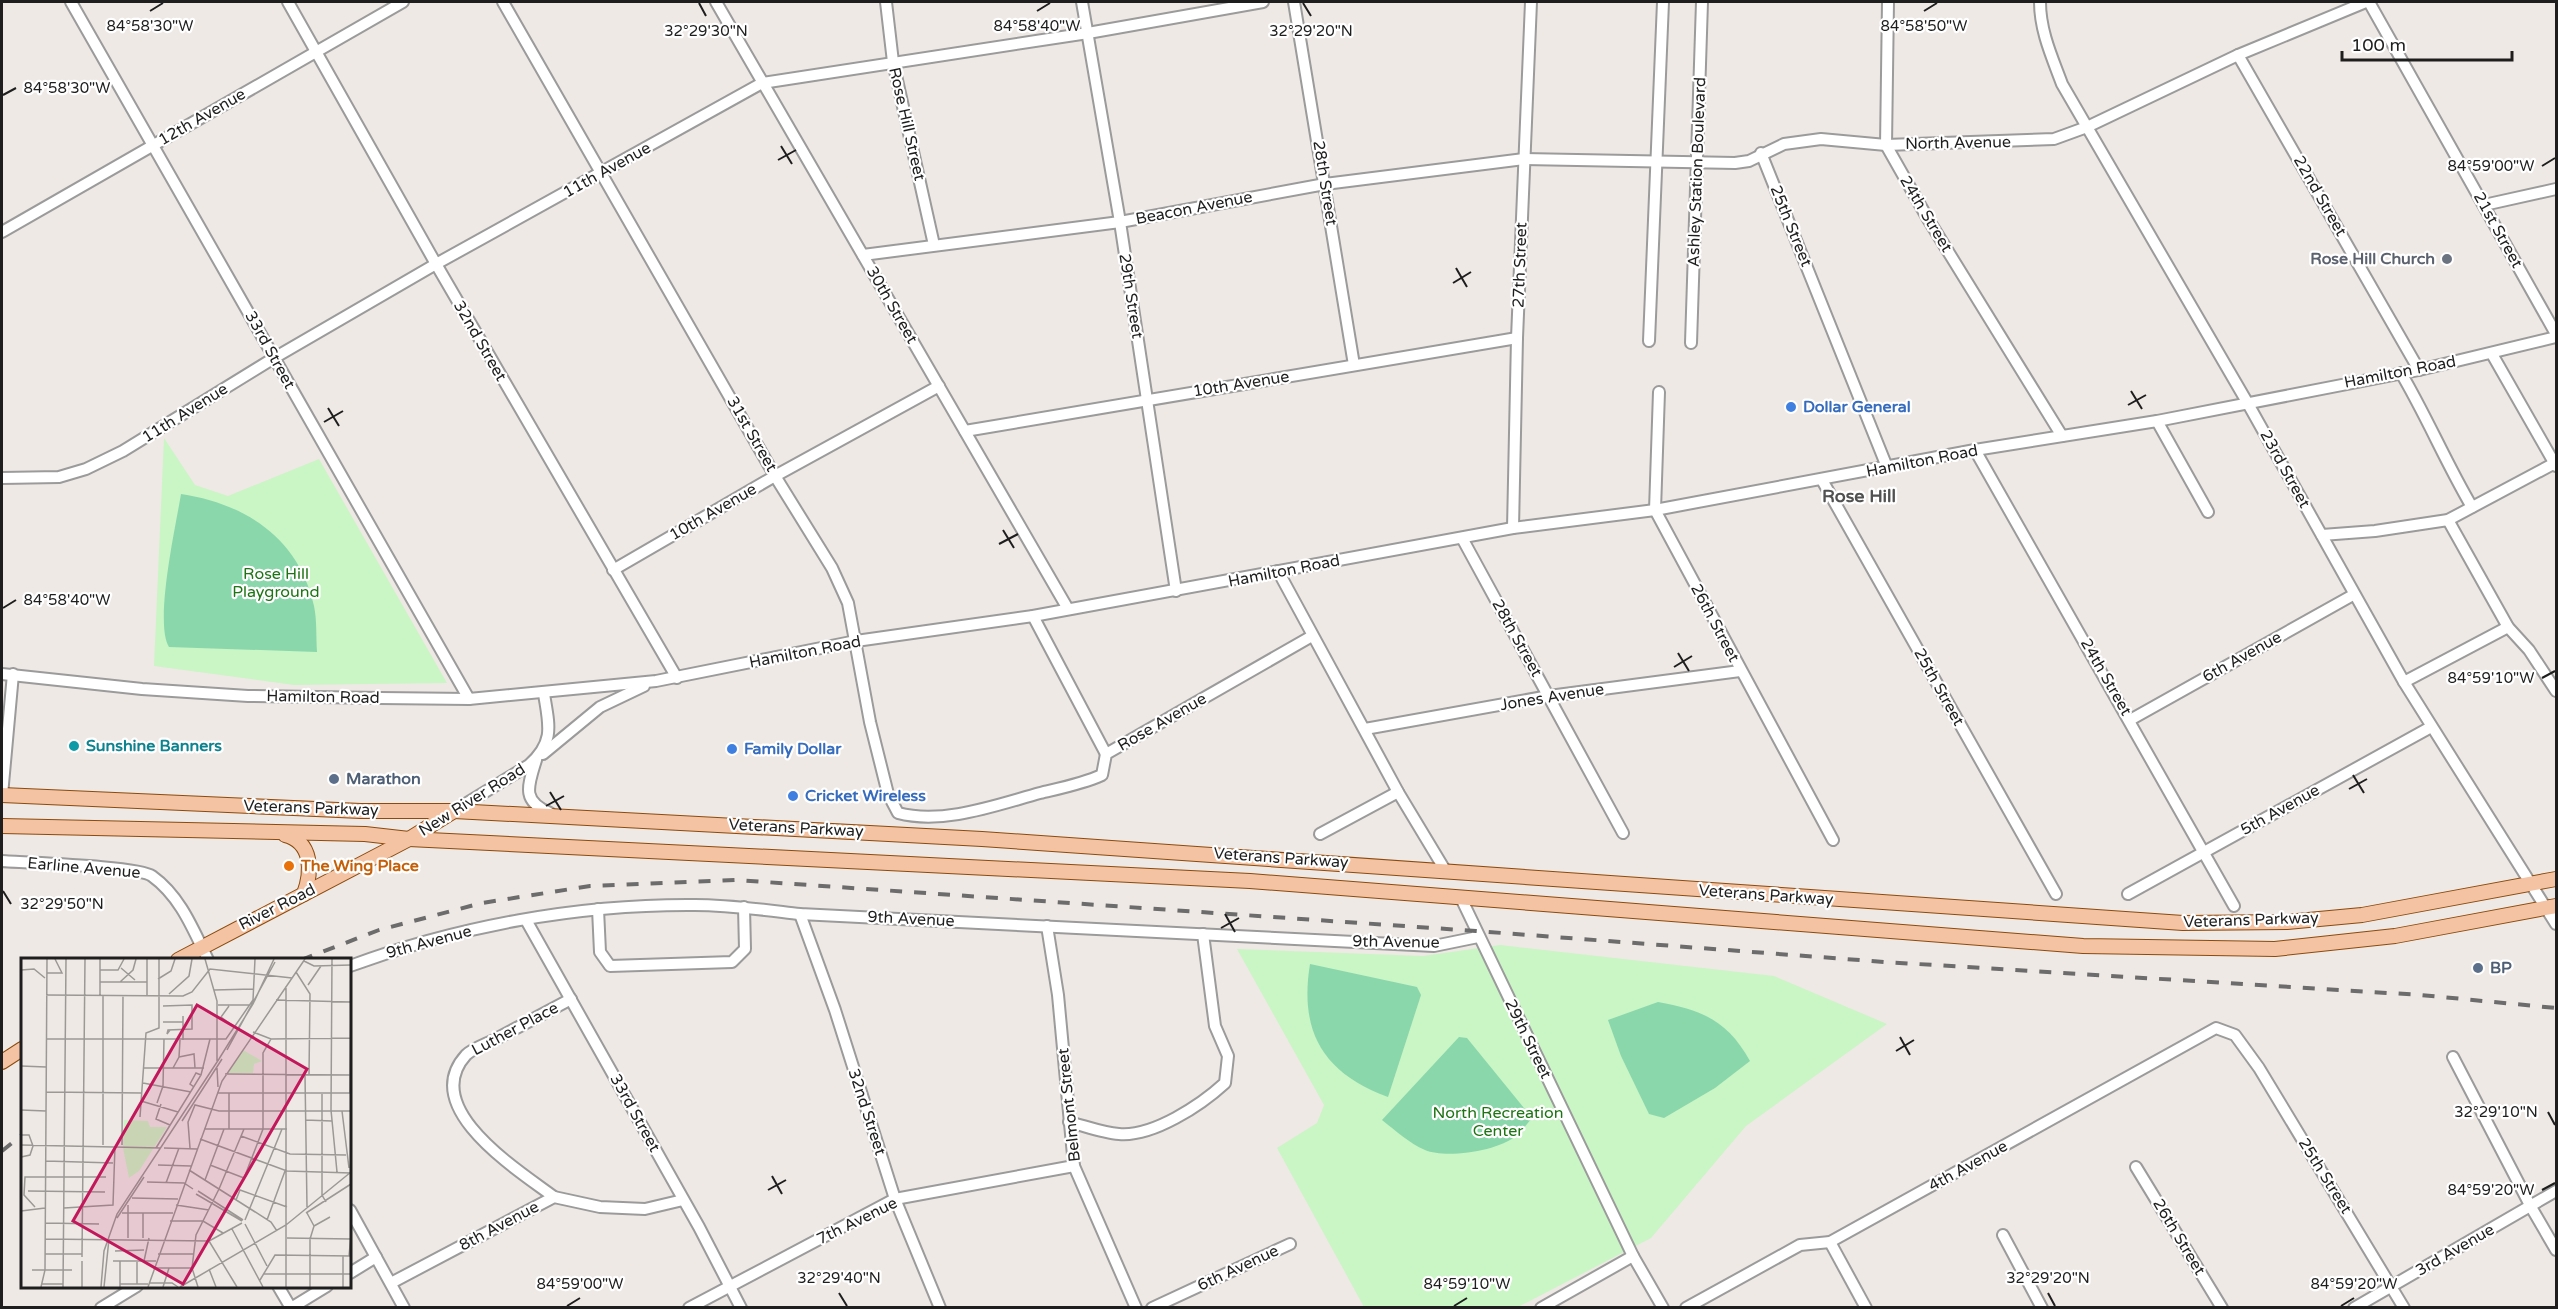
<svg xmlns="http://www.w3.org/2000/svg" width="2558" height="1309" font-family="'Varela Round',sans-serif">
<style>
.park{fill:#caf5c5}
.pitch{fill:#89d7ab}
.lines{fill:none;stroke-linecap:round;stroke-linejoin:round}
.minor-casing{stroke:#9b9b9b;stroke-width:14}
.major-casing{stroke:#8c4a0c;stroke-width:16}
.minor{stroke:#fff;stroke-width:10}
.major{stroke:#f4c3a3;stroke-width:14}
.rail{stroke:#6c6c6c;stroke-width:4;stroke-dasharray:12 12;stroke-linecap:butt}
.ticks{fill:none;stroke:#1e1e1e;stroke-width:2}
.worship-dot{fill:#6b7280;stroke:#fff;stroke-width:2}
.shop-dot{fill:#3f7fe0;stroke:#fff;stroke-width:2}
.culture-dot{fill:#0f9aa8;stroke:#fff;stroke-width:2}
.service-dot{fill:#5c6f8a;stroke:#fff;stroke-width:2}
.food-dot{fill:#e8710a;stroke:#fff;stroke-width:2}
.labels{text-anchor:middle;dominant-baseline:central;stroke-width:4.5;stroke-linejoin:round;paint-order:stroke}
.street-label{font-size:16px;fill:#1e1e1e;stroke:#fff}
.worship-label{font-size:16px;font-weight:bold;fill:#5b616d;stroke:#fff;text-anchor:end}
.shop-label{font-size:16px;font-weight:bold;fill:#366cbe;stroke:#fff;text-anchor:start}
.park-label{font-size:16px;fill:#1d7414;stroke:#fff}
.culture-label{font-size:16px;font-weight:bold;fill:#0d838f;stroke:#fff;text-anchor:start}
.service-label{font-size:16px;font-weight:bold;fill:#4e5e75;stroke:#fff;text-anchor:start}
.food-label{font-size:16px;font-weight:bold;fill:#c56008;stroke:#fff;text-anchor:start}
.neighbourhood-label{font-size:18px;font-weight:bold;fill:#515151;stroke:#fff}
.inset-road{fill:none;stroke:#9b9895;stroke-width:1.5}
.view{fill:#c2185b;fill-opacity:0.15;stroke:#c2185b;stroke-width:3}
.inset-edge{fill:none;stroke:#1e1e1e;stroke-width:3}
.ticks-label{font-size:15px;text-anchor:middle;fill:#1e1e1e;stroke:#fff;stroke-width:4.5;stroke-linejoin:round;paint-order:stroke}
</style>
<rect width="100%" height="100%" fill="#eee9e5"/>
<!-- park -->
<g class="park">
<path d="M164,438L195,485L228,496L319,459L447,683L294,685L154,666Z"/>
<path d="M1500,945L1774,976L1887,1024L1746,1126L1651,1238L1518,1307H1364L1277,1148L1317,1123L1324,1105L1237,949L1423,956Z"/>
</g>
<!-- pitch -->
<g class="pitch">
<path d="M181,494C246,504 299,538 314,606C317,620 316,637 317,652L169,647C154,623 176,525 181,494Z"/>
<path d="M1310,964L1417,987L1421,995L1388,1097C1323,1073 1299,1032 1310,964Z"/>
<path d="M1658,1002C1702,1010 1727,1020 1750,1061L1715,1088L1664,1118L1649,1114L1621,1056L1608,1020Z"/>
<path d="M1459,1037L1467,1038L1532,1118C1527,1124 1522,1131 1516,1136C1498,1151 1446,1159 1425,1150C1409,1143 1396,1131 1382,1120Z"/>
</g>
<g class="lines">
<defs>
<g id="minor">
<path d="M71,2L469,699"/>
<path d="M288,2L436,264L677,678"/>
<path d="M503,2L775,476L832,568L848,603L870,722L888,794L898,813C943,825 996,805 1040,793C1061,788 1082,784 1102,775L1106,754L1312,636"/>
<path d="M716,2L1068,609"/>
<path d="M886,2L893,62L934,245"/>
<path d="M1082,2L1120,222L1176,591"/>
<path d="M1294,2L1354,365"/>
<path d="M1888,2L1886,145L1928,219L2062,436"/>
<path d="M2040,2C2040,31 2052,57 2062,84L2247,402L2404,682L2556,924"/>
<path d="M2369,2L2556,334"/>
<path d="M2238,55L2419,370"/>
<path d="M1761,153L1887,467"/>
<path d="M2484,205L2556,189"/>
<path d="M2,232L403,2"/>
<path d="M863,255L1120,222L1325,184L1524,159L1735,163L1749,161L1784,144L1821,139L1886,145L2054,139L2087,127L2238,55L2366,2"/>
<path d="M1649,341L1663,2"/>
<path d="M1691,343L1702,2"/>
<path d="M2492,354L2556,466"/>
<path d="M2401,373C2427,417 2446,463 2472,507"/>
<path d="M1659,392L1655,510L1833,840"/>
<path d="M2157,421L2208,512"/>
<path d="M965,431L1517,338"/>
<path d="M1975,450L2234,906"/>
<path d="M2,478L59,477L86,469L123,451L274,358L436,264L762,83L1088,33L1263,2"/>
<path d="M1822,480L2056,894"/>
<path d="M2448,520L2508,627L2529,650L2556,691"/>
<path d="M1513,528L1517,338L1531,2"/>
<path d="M2322,535L2375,531L2448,520L2555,463"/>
<path d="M1462,538L1623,833"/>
<path d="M613,570L775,476L939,386"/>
<path d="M1278,571L1398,792L1445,870"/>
<path d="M1033,616L1106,754"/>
<path d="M2,674L142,689L248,696L380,698L469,699L656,681L856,641L1033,616L1513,528L1655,510L1975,450L2157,421L2419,370L2556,337"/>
<path d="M2404,682L2508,627"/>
<path d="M2130,720L2353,595"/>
<path d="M1365,729L1549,696L1740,671"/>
<path d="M543,754L600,707L644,686"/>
<path d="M536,760C528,786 521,801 550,813"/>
<path d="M2,795L13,674"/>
<path d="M454,811L529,765C555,742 549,725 544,694"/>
<path d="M1320,834L1398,792"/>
<path d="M2,861C26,863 138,866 152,876C180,896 193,929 208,960"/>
<path d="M2128,894L2431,727"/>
<path d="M1461,898L1633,1256L1663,1308"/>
<path d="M598,909L600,952L610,966L732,962L745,949L744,907"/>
<path d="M800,914L835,1010L895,1199L940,1308"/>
<path d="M526,920L699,1227L741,1308"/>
<path d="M1047,926L1058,995L1074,1166L1136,1308"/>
<path d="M350,966C458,926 579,904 695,905C730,905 765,910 800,914L1434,946L1478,937"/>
<path d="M2453,1057L2531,1207L2556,1250"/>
<path d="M1069,1122C1085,1126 1103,1133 1119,1134C1153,1137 1201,1105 1225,1083L1228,1056L1215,1026L1203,934"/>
<path d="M2136,1167L2222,1308"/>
<path d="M554,1197C518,1170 418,1108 466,1055C472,1049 486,1044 494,1040C520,1026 545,1013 571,999"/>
<path d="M350,1210L404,1308"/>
<path d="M2003,1235L2042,1308"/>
<path d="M1830,1242L1866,1308"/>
<path d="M350,1273L376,1257"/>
<path d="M391,1283L554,1197L600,1207L645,1209L683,1200"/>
<path d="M278,1286L291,1308"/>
<path d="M101,1308L137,1286"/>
<path d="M291,1308L327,1286"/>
<path d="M689,1308L895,1199L1074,1166"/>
<path d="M1152,1308L1290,1244"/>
<path d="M1541,1308L1633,1256"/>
<path d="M1686,1308L1800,1245L1830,1242L2216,1028L2235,1035L2259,1068L2404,1308"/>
<path d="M2354,1308L2556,1191"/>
</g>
<g id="major">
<path d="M2,795L361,811H454L982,839L2183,923L2287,922L2362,915L2556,879"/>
<path d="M2,826L365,834L409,839L1250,881L2083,946L2275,949L2395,936L2556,906"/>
<path d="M285,835C313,842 312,872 304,894"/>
<path d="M178,960L409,839L454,811"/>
<path d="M2,1062L22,1049"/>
</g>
</defs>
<!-- minor casing -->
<use href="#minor" class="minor-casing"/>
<!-- major casing -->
<use href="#major" class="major-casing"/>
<!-- minor -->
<use href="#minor" class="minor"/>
<!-- major -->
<use href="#major" class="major"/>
<!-- rail -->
<g class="rail">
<path d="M301,960L379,930L482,903L590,886L736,880L1476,931L1885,962L2421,995L2556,1008"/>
<path d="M2,1151L22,1135"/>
</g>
</g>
<!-- ticks -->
<path class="ticks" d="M699,3L706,16M1303,3L1311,16M150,11L163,3M1037,11L1050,3M1924,11L1937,3M3,95L16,88M781,146L792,164M778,160L796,150M2542,166L2555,158M1456,268L1467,287M1453,283L1471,272M2131,391L2142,409M2128,405L2146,395M328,408L339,426M324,422L343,411M1003,530L1014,548M999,544L1018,534M3,608L16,600M1678,653L1689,671M1674,667L1692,656M2542,678L2555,671M2353,775L2364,793M2349,789L2367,779M550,792L561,810M546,806L564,796M3,891L11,904M1225,914L1235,932M1221,928L1239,918M1900,1037L1910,1055M1896,1051L1914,1040M2548,1112L2555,1125M772,1176L782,1194M768,1190L786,1180M2542,1190L2555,1183M839,1293L847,1306M2048,1293L2055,1306M567,1306L580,1298M1454,1306L1467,1298M2341,1306L2354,1298"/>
<!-- markers -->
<circle class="worship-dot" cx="2447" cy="259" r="6"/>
<g class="shop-dot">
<circle cx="1791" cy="407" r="6"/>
<circle cx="732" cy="749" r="6"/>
<circle cx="793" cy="796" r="6"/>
</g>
<circle class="culture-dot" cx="74" cy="746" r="6"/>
<g class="service-dot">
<circle cx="334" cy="779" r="6"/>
<circle cx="2478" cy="968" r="6"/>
</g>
<circle class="food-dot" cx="289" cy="866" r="6"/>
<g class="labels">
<!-- street labels -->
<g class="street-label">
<text transform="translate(202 117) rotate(-30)">12th Avenue</text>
<text transform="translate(907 124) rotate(77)">Rose Hill Street</text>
<text transform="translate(1958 143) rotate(-1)">North Avenue</text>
<text transform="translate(607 170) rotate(-29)">11th Avenue</text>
<text transform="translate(1697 172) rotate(-88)">Ashley Station Boulevard</text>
<text transform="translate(1325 183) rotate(81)">28th Street</text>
<text transform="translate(2320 196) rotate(60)">22nd Street</text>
<text transform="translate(1194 208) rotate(-11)">Beacon Avenue</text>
<text transform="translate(1926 214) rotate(59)">24th Street</text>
<text transform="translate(1791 226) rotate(68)">25th Street</text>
<text transform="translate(2498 230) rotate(61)">21st Street</text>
<text transform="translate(1520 265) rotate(-88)">27th Street</text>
<text transform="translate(1131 296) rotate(81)">29th Street</text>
<text transform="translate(892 305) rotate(60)">30th Street</text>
<text transform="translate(480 341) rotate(60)">32nd Street</text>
<text transform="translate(270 350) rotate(61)">33rd Street</text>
<text transform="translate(2400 372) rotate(-11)">Hamilton Road</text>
<text transform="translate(1241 384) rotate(-9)">10th Avenue</text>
<text transform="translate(185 413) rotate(-32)">11th Avenue</text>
<text transform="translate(752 434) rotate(60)">31st Street</text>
<text transform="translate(1922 461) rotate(-11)">Hamilton Road</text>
<text transform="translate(2285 469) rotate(61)">23rd Street</text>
<text transform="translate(713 512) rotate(-30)">10th Avenue</text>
<text transform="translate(1284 571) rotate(-11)">Hamilton Road</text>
<text transform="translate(1715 623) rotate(62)">26th Street</text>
<text transform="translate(1517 638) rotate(61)">28th Street</text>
<text transform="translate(805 652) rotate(-11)">Hamilton Road</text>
<text transform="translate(2242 657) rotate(-29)">6th Avenue</text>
<text transform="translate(2106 677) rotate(60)">24th Street</text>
<text transform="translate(1939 687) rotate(61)">25th Street</text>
<text transform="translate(323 697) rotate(1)">Hamilton Road</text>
<text transform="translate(1552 697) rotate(-9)">Jones Avenue</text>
<text transform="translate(1162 722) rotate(-30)">Rose Avenue</text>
<text transform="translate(472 800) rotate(-32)">New River Road</text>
<text transform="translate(311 808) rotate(2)">Veterans Parkway</text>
<text transform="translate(2280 810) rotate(-29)">5th Avenue</text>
<text transform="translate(796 828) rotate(3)">Veterans Parkway</text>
<text transform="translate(1281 858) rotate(4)">Veterans Parkway</text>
<text transform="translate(84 868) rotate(5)">Earline Avenue</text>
<text transform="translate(1766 895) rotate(4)">Veterans Parkway</text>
<text transform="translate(277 907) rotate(-27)">River Road</text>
<text transform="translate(911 919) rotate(3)">9th Avenue</text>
<text transform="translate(2251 920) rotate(-2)">Veterans Parkway</text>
<text transform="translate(429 942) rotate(-15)">9th Avenue</text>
<text transform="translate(1396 942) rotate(1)">9th Avenue</text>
<text transform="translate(515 1029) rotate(-28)">Luther Place</text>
<text transform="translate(1528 1039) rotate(64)">29th Street</text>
<text transform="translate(1069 1105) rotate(-96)">Belmont Street</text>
<text transform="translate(867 1112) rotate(72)">32nd Street</text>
<text transform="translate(635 1113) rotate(61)">33rd Street</text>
<text transform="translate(1968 1166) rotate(-29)">4th Avenue</text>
<text transform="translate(2325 1176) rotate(58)">25th Street</text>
<text transform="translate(857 1221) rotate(-26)">7th Avenue</text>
<text transform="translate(499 1226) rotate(-28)">8th Avenue</text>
<text transform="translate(2179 1237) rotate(59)">26th Street</text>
<text transform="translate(2455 1250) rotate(-30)">3rd Avenue</text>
<text transform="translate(1238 1268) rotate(-25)">6th Avenue</text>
</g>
<!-- worship labels -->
<g class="worship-label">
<text x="2435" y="259">Rose Hill Church</text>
</g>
<!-- shop labels -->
<g class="shop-label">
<text x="1803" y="407">Dollar General</text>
<text x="744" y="749">Family Dollar</text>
<text x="805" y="796">Cricket Wireless</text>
</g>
<!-- park labels -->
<g class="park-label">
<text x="276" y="574">Rose Hill<tspan x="276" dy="18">Playground</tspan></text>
<text x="1498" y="1113">North Recreation<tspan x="1498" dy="18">Center</tspan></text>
</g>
<!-- culture labels -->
<g class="culture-label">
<text x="86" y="746">Sunshine Banners</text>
</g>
<!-- service labels -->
<g class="service-label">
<text x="346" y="779">Marathon</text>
<text x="2490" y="968">BP</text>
</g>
<!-- food labels -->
<g class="food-label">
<text x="301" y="866">The Wing Place</text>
</g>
<!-- neighbourhood labels -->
<g class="neighbourhood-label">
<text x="1859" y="496">Rose Hill</text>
</g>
</g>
<!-- overview -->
<g transform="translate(21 958)">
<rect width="330" height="330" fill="#eee9e5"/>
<path d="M222,92L241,103L233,106L232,115H207ZM103,162L127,163L129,169H146L118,213L108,220L102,190Z" fill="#caf5c5"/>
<path class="inset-road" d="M184,1L196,43V103M311,1L310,152L316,214M283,3L293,8L330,7M100,10L114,22M0,12L13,11L24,20M79,12H97L103,1M275,14L289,36L288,117M26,15H41L34,1M137,21L150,13L154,1M79,24H126M99,24L112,12L115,1M287,27L300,8M265,28V329M193,32L232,31M148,36L168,18L171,1M25,37L162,38L171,34L189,11L271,20M79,37V1M126,38V1M255,42L330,44M197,47H228M142,48L171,47V71L147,72L146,76L149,72M208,48L200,59L215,70M162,58V82M142,64H162M232,74L250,81L330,80M26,81H205L232,42L234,1M206,92L254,4M158,99L173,96L174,110M0,108L25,109M122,110H183M152,110L158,99L159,82M196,110L197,129M204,116L329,117M284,117L286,249M122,125L170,134M173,129L169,126L175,115L180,117M25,134L121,135M196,135H330M329,135L330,41M301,136V237L305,244M120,143L157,154M136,145L142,128L143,81M140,146L135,161L149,167M0,152L25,153M321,153L328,210M119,159L125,75L138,70V1M284,162L311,163M161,163L201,101M183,171H266M208,171V135M0,177H8L12,188L9,197L0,199M220,178L269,196L325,197M179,181L266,213L330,215M0,187L139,190M82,187V37M101,187L102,37M135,190L180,117L189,81M143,190L176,191M169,190L167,164L174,147L198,153H330M25,203L92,205M137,207L170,208M189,207L223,220L242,171V95L250,81M168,212L250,264L256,273M184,222L203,171M126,224L163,225L172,231M145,225L158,190M7,233L84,234M177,233L222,262M175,236L221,263M111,240L157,241M215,242L219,232L266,249M155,247L188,252M14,249L3,237L4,219H85M43,250L92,247L94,188M0,253L24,250M101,255H152M285,255L330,226M286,255L293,268L289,281V329M96,260L123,219M224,262L261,171M246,262L264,213M149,263H182L202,275M24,265L78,266M224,266L246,308M293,268L309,259M211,271L242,329M107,280V247M122,280V255M266,280L330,281M24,281L188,283M188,283L216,329M188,283L221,265M94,293L123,292M24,296H61M137,296H173M328,298L330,277M61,299L64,1M61,303V329M92,303H135M123,303L128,280M116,304V326M133,310H171M188,311L195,329M11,312H51M242,316H330M239,322L254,297L330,298M129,325H151L157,329M21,326H42M99,326H127M20,329L24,312L26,1M42,329L45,1M80,329L83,293L96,256L198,101L232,46L253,1M83,329L88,281M99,329V303M127,329L201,123L284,1M142,329L148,310M159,329L265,267L330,214M177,329L171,310L175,277L198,231L223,171M322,329V298"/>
<path class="view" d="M176,47L286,111L162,326L52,263Z"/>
<rect width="330" height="330" class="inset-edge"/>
</g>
<g class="ticks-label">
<text x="1037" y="31">84°58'40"W</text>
<text x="1924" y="31">84°58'50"W</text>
<text x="150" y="31">84°58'30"W</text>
<text x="706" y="36">32°29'30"N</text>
<text x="1311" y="36">32°29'20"N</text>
<text x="67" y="93">84°58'30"W</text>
<text x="2491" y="171">84°59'00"W</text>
<text x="67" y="605">84°58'40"W</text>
<text x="2491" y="683">84°59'10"W</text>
<text x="62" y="909">32°29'50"N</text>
<text x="2496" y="1117">32°29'10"N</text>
<text x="2491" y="1195">84°59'20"W</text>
<text x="839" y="1283">32°29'40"N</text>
<text x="2048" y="1283">32°29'20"N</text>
<text x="580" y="1289">84°59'00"W</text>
<text x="1467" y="1289">84°59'10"W</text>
<text x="2354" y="1289">84°59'20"W</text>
</g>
<!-- border -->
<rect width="2558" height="1309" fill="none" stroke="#1e1e1e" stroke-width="6"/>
<!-- scale -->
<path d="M2342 51v9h170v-9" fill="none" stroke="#1e1e1e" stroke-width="3"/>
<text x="2351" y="51" font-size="18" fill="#1e1e1e" stroke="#ffffff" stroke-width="4.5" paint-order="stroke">100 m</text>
</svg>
